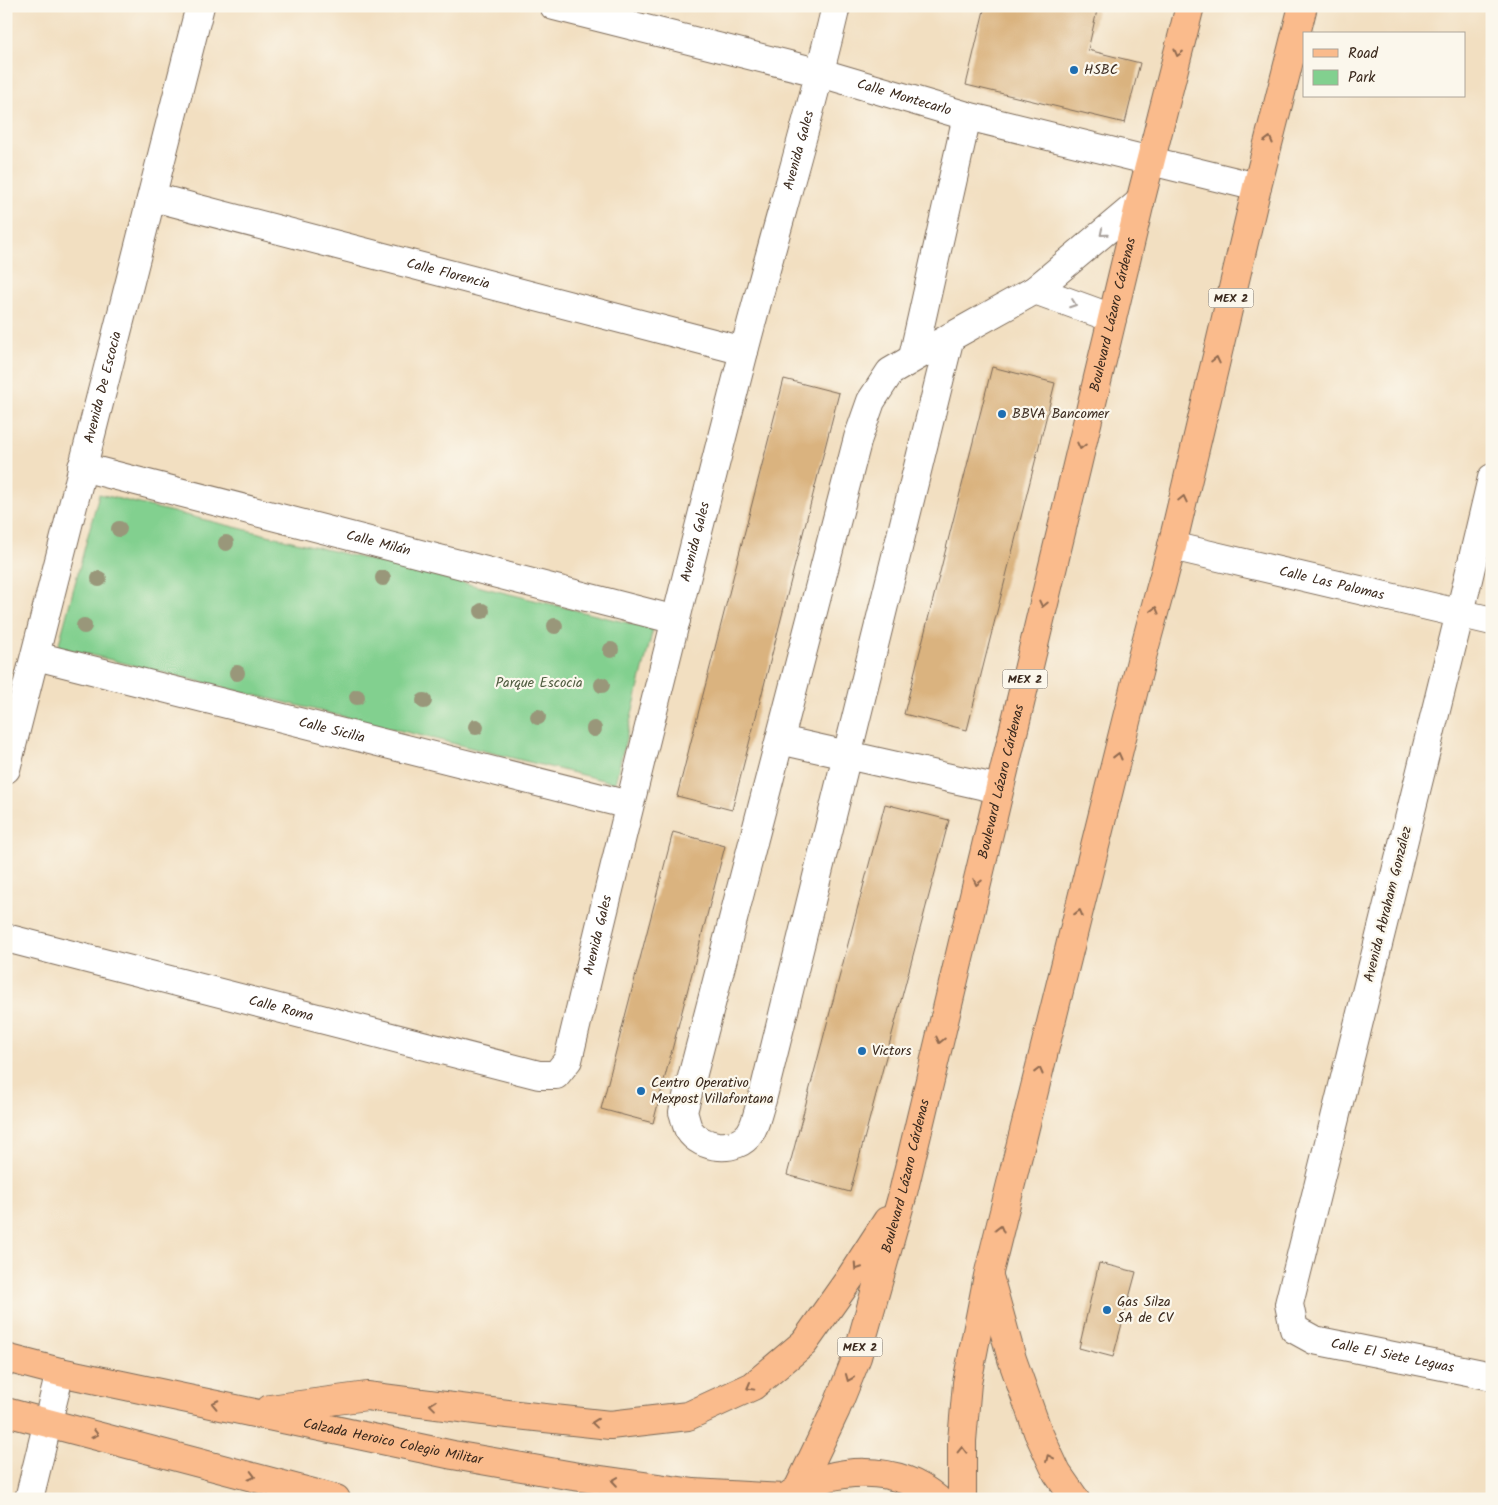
<svg xmlns="http://www.w3.org/2000/svg" width="1498" height="1505" font-family="Kalam,sans-serif">
<style>
.green{fill:#82d08f;stroke:#5e7d56}
.building{fill:#dab37f}
.lines{fill:none;stroke-linecap:round;stroke-linejoin:round}
.minor-casing{stroke:#7b6957;stroke-width:30}
.major-casing{stroke:#7b6957;stroke-width:30}
.minor{stroke:#fff;stroke-width:28}
.major{stroke:#fabb8c;stroke-width:28}
.tree{fill:#99977a}
.oneway{stroke:#916b50}
.oneway2{stroke:#a79f9a}
.poi-dot{fill:#1f6fb2;stroke:#fbf7ec;stroke-width:2}
.labels{text-anchor:middle;dominant-baseline:central;stroke-width:4.5;stroke-linejoin:round;paint-order:stroke}
.shield{fill:#fbf7ec;stroke:#75685c;stroke-width:1}
.shield-label{font-size:12px;font-weight:bold;fill:#3b2a1e}
.poi-label{font-size:14px;fill:#3b2a1e;stroke:#fbf7ec;text-anchor:start}
.street-label{font-size:14px;fill:#3b2a1e;stroke:#fbf7ec}
.park-label{font-size:14px;fill:#505c40;stroke:#fbf7ec}
</style>
<rect width="100%" height="100%" fill="#fbf7ec"/>
<filter id="ink" filterUnits="userSpaceOnUse"><feTurbulence type="fractalNoise" baseFrequency=".02" numOctaves="2"/><feDisplacementMap in="SourceGraphic" scale="10" xChannelSelector="R" yChannelSelector="G"/><feConvolveMatrix kernelMatrix="1 2 1 2 8 2 1 2 1" color-interpolation-filters="sRGB"/></filter>
<filter id="wash" filterUnits="userSpaceOnUse"><feTurbulence type="fractalNoise" baseFrequency=".0096" numOctaves="4" result="noise"/><feDisplacementMap in="SourceGraphic" scale="20" xChannelSelector="R" yChannelSelector="G"/><feGaussianBlur stdDeviation="1.12" result="paint"/><feColorMatrix in="noise" values="0 0 0 0 0 0 0 0 0 0 0 0 0 0 0 0 0 1.4 0 .05"/><feComposite in="paint" operator="in"/></filter>
<g filter="url(#wash)">
<rect width="100%" height="100%" fill="#f2dfc1"/>
<!-- green -->
<path class="green" d="M99,494L653,629L615,783L58,647Z"/>
<g id="blocks">
<!-- building -->
<g class="building">
<path d="M985,6H1098L1088,50L1140,63L1125,123L966,85Z"/>
<path d="M992,367L1055,383L967,730L904,714Z"/>
<path d="M784,379L839,393L732,810L677,796Z"/>
<path d="M885,804L949,820L850,1192L787,1175Z"/>
<path d="M673,832L725,846L653,1123L601,1109Z"/>
<path d="M1099,1263L1136,1272L1113,1357L1079,1348Z"/>
</g>
</g>
</g>
<g filter="url(#ink)">
<use href="#blocks" fill-opacity="0" stroke="#7b6957" stroke-width="1"/>
<g class="lines">
<defs>
<g id="minor">
<path id="s1" d="M554,6L821,73L967,116L1257,187"/>
<path id="s2" d="M153,197L744,351"/>
<path d="M1035,290L1112,318"/>
<path d="M950,337L762,1100C758,1110 756,1125 750,1133C737,1153 701,1149 689,1130C686,1125 685,1117 683,1112L858,438L871,401L890,372L931,348L1035,290L1140,202"/>
<path d="M913,357L967,116"/>
<path id="s3" d="M82,467L676,620"/>
<path id="s4" d="M1492,478L1460,613L1289,1304L1294,1329L1314,1340L1492,1376"/>
<path id="s5" d="M1172,546L1492,621"/>
<path id="s6" d="M36,656L629,805"/>
<path d="M780,740L999,789"/>
<path id="s7" d="M6,769L200,6"/>
<path id="s8" d="M6,938L539,1075H556L568,1060C624,824 683,589 743,355C773,238 809,123 836,6"/>
<path d="M29,1499L60,1372"/>
</g>
<g id="major">
<path d="M990,1280L1012,1359L1038,1432L1057,1473L1075,1499"/>
<path id="s9" d="M6,1358L60,1372L453,1455L573,1476L694,1493L785,1498"/>
<path d="M270,1409L367,1396L499,1413L610,1425L688,1416L753,1386L804,1343L850,1278L887,1221"/>
<path d="M6,1412L336,1499"/>
<path id="s10" d="M798,1489L836,1409L857,1357L902,1197L1140,202L1190,6"/>
<path d="M791,1494C833,1466 898,1464 937,1499"/>
<path d="M962,1499V1441L967,1383L988,1276L1142,657L1172,546L1257,187L1303,6"/>
</g>
</defs>
<!-- minor casing -->
<use href="#minor" class="minor-casing"/>
<!-- major casing -->
<use href="#major" class="major-casing"/>
<!-- minor -->
<use href="#minor" class="minor"/>
<!-- major -->
<use href="#major" class="major"/>
</g>
<!-- trees -->
<g class="tree">
<circle cx="119" cy="529" r="8"/>
<circle cx="226" cy="543" r="8"/>
<circle cx="383" cy="578" r="8"/>
<circle cx="99" cy="579" r="8"/>
<circle cx="482" cy="611" r="8"/>
<circle cx="84" cy="626" r="8"/>
<circle cx="555" cy="626" r="8"/>
<circle cx="611" cy="650" r="8"/>
<circle cx="237" cy="673" r="8"/>
<circle cx="602" cy="685" r="8"/>
<circle cx="357" cy="697" r="8"/>
<circle cx="424" cy="701" r="8"/>
<circle cx="538" cy="717" r="8"/>
<circle cx="476" cy="727" r="8"/>
<circle cx="594" cy="729" r="8"/>
</g>
<!-- one-way arrows -->
<defs><path id="oneway-chevron" d="M-2-3.5L2.5 0L-2 3.5" fill="none" stroke-width="1.6" stroke-linecap="round" stroke-linejoin="round" transform="scale(1.25)"/></defs>
<g class="oneway">
<use href="#oneway-chevron" transform="translate(1178 53) rotate(104)"/>
<use href="#oneway-chevron" transform="translate(1269 140) rotate(-76)"/>
<use href="#oneway-chevron" transform="translate(1216 360) rotate(-77)"/>
<use href="#oneway-chevron" transform="translate(1081 446) rotate(103)"/>
<use href="#oneway-chevron" transform="translate(1183 499) rotate(-77)"/>
<use href="#oneway-chevron" transform="translate(1043 604) rotate(103)"/>
<use href="#oneway-chevron" transform="translate(1155 610) rotate(-75)"/>
<use href="#oneway-chevron" transform="translate(1118 756) rotate(-76)"/>
<use href="#oneway-chevron" transform="translate(977 882) rotate(103)"/>
<use href="#oneway-chevron" transform="translate(1079 913) rotate(-76)"/>
<use href="#oneway-chevron" transform="translate(940 1040) rotate(103)"/>
<use href="#oneway-chevron" transform="translate(1039 1071) rotate(-76)"/>
<use href="#oneway-chevron" transform="translate(1000 1229) rotate(-76)"/>
<use href="#oneway-chevron" transform="translate(857 1267) rotate(123)"/>
<use href="#oneway-chevron" transform="translate(849 1378) rotate(112)"/>
<use href="#oneway-chevron" transform="translate(750 1387) rotate(151)"/>
<use href="#oneway-chevron" transform="translate(215 1404) rotate(-168)"/>
<use href="#oneway-chevron" transform="translate(433 1405) rotate(-173)"/>
<use href="#oneway-chevron" transform="translate(595 1423) rotate(-174)"/>
<use href="#oneway-chevron" transform="translate(95 1434) rotate(15)"/>
<use href="#oneway-chevron" transform="translate(962 1450) rotate(-89)"/>
<use href="#oneway-chevron" transform="translate(1049 1458) rotate(-115)"/>
<use href="#oneway-chevron" transform="translate(252 1476) rotate(15)"/>
<use href="#oneway-chevron" transform="translate(615 1481) rotate(-172)"/>
</g>
<g class="oneway2">
<use href="#oneway-chevron" transform="translate(1103 233) rotate(140)"/>
<use href="#oneway-chevron" transform="translate(1073 304) rotate(20)"/>
</g>
</g>
<!-- markers -->
<g class="poi-dot">
<circle cx="1074" cy="70" r="5"/>
<circle cx="1002" cy="414" r="5"/>
<circle cx="862" cy="1051" r="5"/>
<circle cx="641" cy="1091" r="5"/>
<circle cx="1107" cy="1310" r="5"/>
</g>
<g class="labels">
<!-- shield labels -->
<g class="shield">
<rect x="1208.5" y="288.5" width="45" height="19" rx="4"/>
<rect x="1002.5" y="669.5" width="45" height="19" rx="4"/>
<rect x="837.5" y="1337.5" width="45" height="19" rx="4"/>
</g>
<g class="shield-label">
<text x="1231" y="298">MEX 2</text>
<text x="1025" y="679">MEX 2</text>
<text x="860" y="1347">MEX 2</text>
</g>
<!-- poi labels -->
<g class="poi-label">
<text x="1084" y="70">HSBC</text>
<text x="1012" y="414">BBVA Bancomer</text>
<text x="872" y="1051">Victors</text>
<text x="651" y="1083">Centro Operativo<tspan x="651" dy="16">Mexpost Villafontana</tspan></text>
<text x="1117" y="1302">Gas Silza<tspan x="1117" dy="16">SA de CV</tspan></text>
</g>
<!-- street labels -->
<g class="street-label">
<text stroke="none"><textPath href="#s1" startOffset="362">Calle Montecarlo</textPath></text>
<text stroke="none"><textPath href="#s8" startOffset="1525">Avenida Gales</textPath></text>
<text stroke="none"><textPath href="#s2" startOffset="305">Calle Florencia</textPath></text>
<text stroke="none"><textPath href="#s10" startOffset="1218">Boulevard Lázaro Cárdenas</textPath></text>
<text stroke="none"><textPath href="#s7" startOffset="394">Avenida De Escocia</textPath></text>
<text stroke="none"><textPath href="#s8" startOffset="1120">Avenida Gales</textPath></text>
<text stroke="none"><textPath href="#s3" startOffset="306">Calle Milán</textPath></text>
<text stroke="none"><textPath href="#s5" startOffset="164">Calle Las Palomas</textPath></text>
<text stroke="none"><textPath href="#s6" startOffset="305">Calle Sicilia</textPath></text>
<text stroke="none"><textPath href="#s10" startOffset="738">Boulevard Lázaro Cárdenas</textPath></text>
<text transform="translate(1388 904) rotate(-76)">Avenida Abraham González</text>
<text stroke="none"><textPath href="#s8" startOffset="715">Avenida Gales</textPath></text>
<text stroke="none"><textPath href="#s8" startOffset="284">Calle Roma</textPath></text>
<text stroke="none"><textPath href="#s10" startOffset="332">Boulevard Lázaro Cárdenas</textPath></text>
<text stroke="none"><textPath href="#s4" startOffset="979">Calle El Siete Leguas</textPath></text>
<text stroke="none"><textPath href="#s9" startOffset="396">Calzada Heroico Colegio Militar</textPath></text>
</g>
<!-- park labels -->
<g class="park-label">
<text x="539" y="683">Parque Escocia</text>
</g>
</g>
<!-- margin -->
<rect width="1498" height="1505" fill="none" stroke="#fbf7ec" stroke-width="25"/>
<!-- legend -->
<rect x="1303" y="32" width="162" height="65" fill="#fbf7ec" stroke="#aea59a"/>
<rect x="1313" y="49" width="25" height="8" fill="#fabb8c" stroke="#aea59a"/>
<text x="1348" y="58" font-size="15" fill="#3b2a1e">Road</text>
<rect x="1313" y="70" width="25" height="15" fill="#82d08f" stroke="#aea59a"/>
<text x="1348" y="82" font-size="15" fill="#3b2a1e">Park</text>
</svg>
